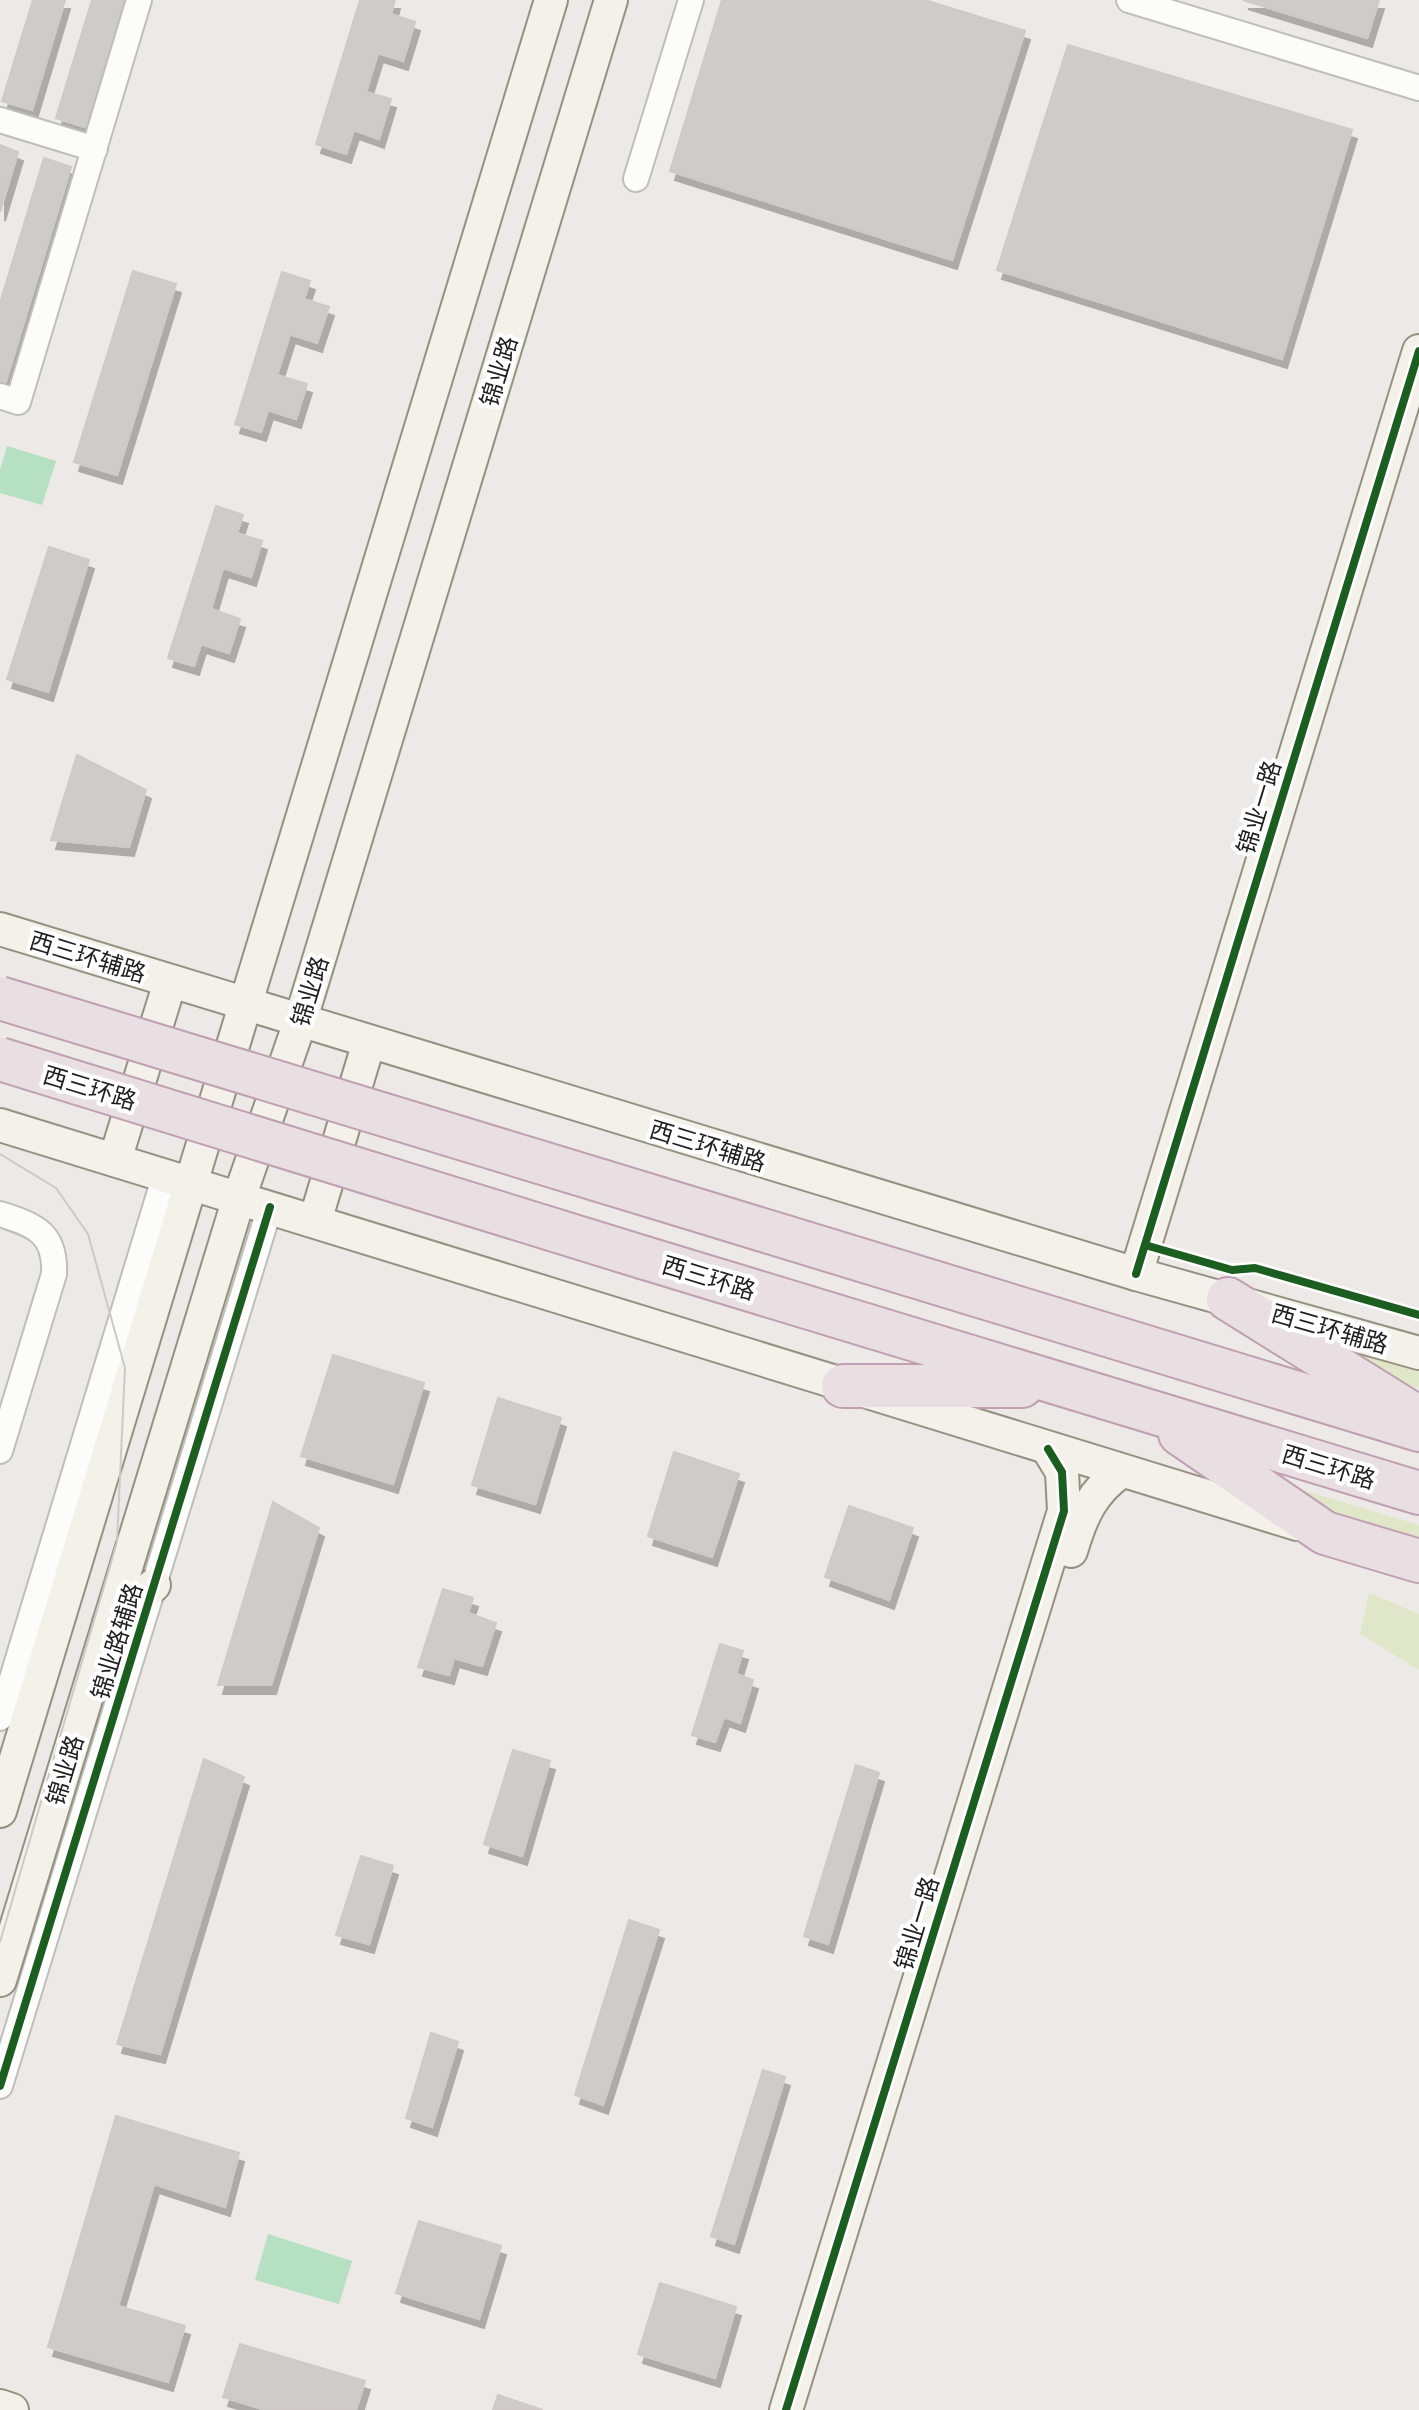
<svg xmlns="http://www.w3.org/2000/svg" width="1419" height="2410" font-family="'Golos Text','Noto Sans SC',sans-serif">
<style>
.grass{fill:#e0e7c8}
.pitch{fill:#b5e0c2}
.building{fill:#cfcbca;stroke:#cfcac8;stroke-width:2;filter:url(#shadow)}
.lines{fill:none;stroke-linecap:round;stroke-linejoin:round}
.street-casing{stroke:#bfbebd;stroke-width:28}
.secondary-casing{stroke:#959180;stroke-width:36}
.highway-casing{stroke:#bf9fb1;stroke-width:46}
.street{stroke:#fcfcfb;stroke-width:24}
.secondary{stroke:#f3f1ea;stroke-width:32}
.highway{stroke:#e9dfe3;stroke-width:42}
.tram{stroke:#cacac9;stroke-width:2}
.highway-bridge-casing{stroke:#bf9fb1;stroke-width:46;stroke-linecap:butt}
.highway-bridge{stroke:#e9dfe3;stroke-width:42}
.cycleway-casing{stroke:#fff;stroke-width:13}
.cycleway{stroke:#1b5e20;stroke-width:8}
.labels{text-anchor:middle;dominant-baseline:central;stroke-width:8;stroke-linejoin:round;paint-order:stroke}
.street-label{font-size:24px;fill:#1e1e1e;stroke:#fff}
</style>
<defs>
<filter id="shadow"><feDropShadow dx="5" dy="9" stdDeviation="0" flood-color="#0004"/></filter>
</defs>
<rect width="100%" height="100%" fill="#ece9e7"/>
<!-- grass -->
<g class="grass">
<path d="M1330,1340L1419,1367V1388L1373,1374Z"/>
<path d="M1282,1484L1419,1525V1548L1338,1523Z"/>
<path d="M1369,1593L1419,1614V1670L1360,1634Z"/>
</g>
<!-- pitch -->
<g class="pitch">
<path d="M7,446L56,461L42,505L0,493V470Z"/>
<path d="M268,2234L352,2261L339,2304L255,2280Z"/>
</g>
<!-- building -->
<g class="building">
<path d="M33,0H65L32,110L2,101Z"/>
<path d="M92,0H124L85,127L56,118Z"/>
<path d="M360,0H395L391,14L415,22L403,61L378,53L366,92L391,99L379,139L354,130L346,154L316,144Z"/>
<path d="M722,0H925L1025,31L952,260L670,171Z"/>
<path d="M1243,0H1379L1367,38Z"/>
<path d="M1068,45L1352,130L1282,359L997,270Z"/>
<path d="M0,145L18,152L0,212Z"/>
<path d="M44,158L71,167L3,391L0,390V303Z"/>
<path d="M133,271L176,284L117,475L74,462Z"/>
<path d="M282,272L310,281L304,299L329,307L317,343L290,334L277,375L307,384L296,419L268,410L261,432L235,424Z"/>
<path d="M216,506L243,515L237,533L262,541L251,577L223,568L211,609L240,619L229,653L201,644L194,666L168,658Z"/>
<path d="M49,547L89,560L48,692L7,679Z"/>
<path d="M77,755L146,790L129,847L51,840Z"/>
<path d="M333,1355L424,1383L393,1484L301,1456Z"/>
<path d="M498,1398L561,1418L535,1504L472,1485Z"/>
<path d="M674,1452L739,1474L712,1557L648,1536Z"/>
<path d="M273,1502L319,1528L271,1685H218Z"/>
<path d="M849,1506L913,1528L889,1600L825,1577Z"/>
<path d="M443,1589L473,1598L468,1613L496,1623L482,1666L454,1658L449,1675L418,1667Z"/>
<path d="M720,1644L743,1651L736,1674L753,1680L740,1723L724,1717L715,1742L692,1735Z"/>
<path d="M513,1750L550,1761L522,1856L484,1844Z"/>
<path d="M204,1759L244,1777L160,2054L117,2044Z"/>
<path d="M856,1765L879,1773L828,1944L804,1936Z"/>
<path d="M361,1856L393,1866L369,1944L336,1935Z"/>
<path d="M629,1920L659,1930L603,2105L575,2095Z"/>
<path d="M431,2033L458,2042L432,2127L406,2118Z"/>
<path d="M763,2070L785,2077L734,2244L711,2236Z"/>
<path d="M116,2116L239,2153L225,2207L154,2184L118,2306L185,2326L168,2382L48,2347Z"/>
<path d="M419,2221L501,2246L479,2319L396,2293Z"/>
<path d="M660,2283L736,2307L715,2378L638,2354Z"/>
<path d="M240,2344L365,2381L356,2410H266L223,2397Z"/>
<path d="M498,2395L543,2410H493Z"/>
</g>
<g class="lines">
<defs>
<g id="street">
<path d="M1129,0L1419,88"/>
<path d="M0,120L95,149"/>
<path d="M636,179L691,0"/>
<path d="M0,396L18,402L139,0"/>
<path d="M0,1214C35,1225 56,1233 54,1274L0,1451"/>
<path d="M0,1718L165,1175"/>
<path d="M0,2086L270,1207"/>
</g>
<g id="secondary">
<path d="M0,929L1136,1274L1419,1353"/>
<path d="M0,1125L1297,1524"/>
<path d="M115,1160L170,982"/>
<path d="M315,1221L369,1042"/>
<path d="M1136,1274L1419,351"/>
<path d="M1071,1551C1081,1517 1092,1491 1122,1471"/>
<path d="M109,1623L154,1585"/>
<path d="M0,1811L551,0"/>
<path d="M0,1980L239,1198L300,1022L611,0"/>
<path d="M0,2406L12,2410"/>
<path d="M786,2410L1064,1511L1062,1472L1048,1449"/>
</g>
<g id="highway">
<path d="M661,1199L1419,1430"/>
<path d="M645,1258L1419,1493"/>
<path d="M1228,1299L1411,1413"/>
<path d="M843,1386H1022"/>
<path d="M1180,1434L1325,1533L1419,1561"/>
</g>
</defs>
<!-- street casing -->
<use href="#street" class="street-casing"/>
<!-- secondary casing -->
<use href="#secondary" class="secondary-casing"/>
<!-- highway casing -->
<use href="#highway" class="highway-casing"/>
<!-- street -->
<use href="#street" class="street"/>
<!-- secondary -->
<use href="#secondary" class="secondary"/>
<!-- highway -->
<use href="#highway" class="highway"/>
<!-- tram -->
<path class="tram" d="M0,1154L56,1188L88,1234L125,1368L117,1542L0,1942"/>
<defs>
<g id="highway-bridge">
<path d="M0,998L661,1199"/>
<path d="M0,1059L645,1258"/>
</g>
</defs>
<!-- highway-bridge casing -->
<use href="#highway-bridge" class="highway-bridge-casing"/>
<!-- highway-bridge -->
<use href="#highway-bridge" class="highway-bridge"/>
<defs>
<g id="cycleway">
<path d="M1145,1245L1232,1270L1255,1268L1419,1315"/>
<path d="M1136,1274L1419,351"/>
<path d="M0,2086L270,1207"/>
<path d="M786,2410L1064,1511L1062,1472L1048,1449"/>
</g>
</defs>
<!-- cycleway casing -->
<use href="#cycleway" class="cycleway-casing"/>
<!-- cycleway -->
<use href="#cycleway" class="cycleway"/>
</g>
<g class="labels">
<!-- street labels -->
<g class="street-label">
<text transform="translate(498 371) rotate(-73)">锦业路</text>
<text transform="translate(1258 807) rotate(-73)">锦业一路</text>
<text transform="translate(88 956) rotate(17)">西三环辅路</text>
<text transform="translate(309 991) rotate(-73)">锦业路</text>
<text transform="translate(90 1087) rotate(17)">西三环路</text>
<text transform="translate(708 1145) rotate(17)">西三环辅路</text>
<text transform="translate(709 1277) rotate(17)">西三环路</text>
<text transform="translate(1330 1328) rotate(16)">西三环辅路</text>
<text transform="translate(1329 1466) rotate(17)">西三环路</text>
<text transform="translate(116 1641) rotate(-73)">锦业路辅路</text>
<text transform="translate(64 1770) rotate(-73)">锦业路</text>
<text transform="translate(916 1923) rotate(-73)">锦业一路</text>
</g>
</g>
</svg>
